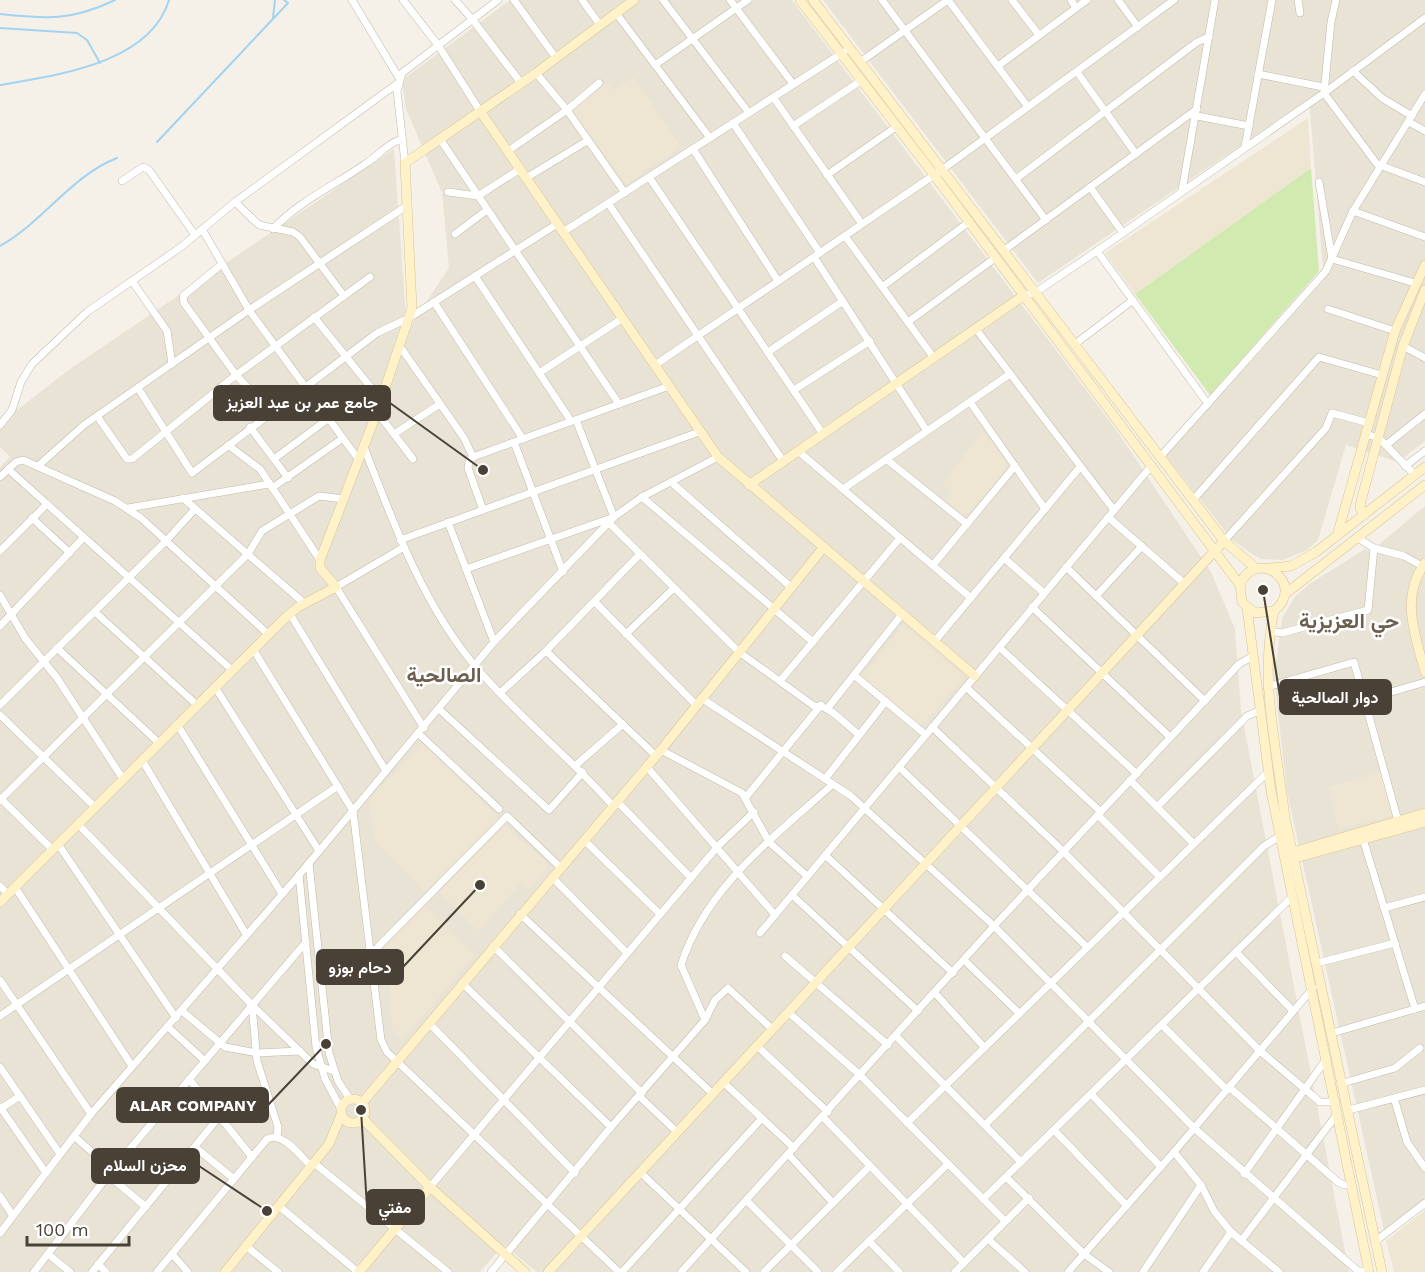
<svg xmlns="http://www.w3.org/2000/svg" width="1425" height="1272" font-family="'Work Sans',Vazirmatn,sans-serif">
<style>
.residential{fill:#e9e3d6}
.education{fill:#eee6d2}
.green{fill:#d0eab0}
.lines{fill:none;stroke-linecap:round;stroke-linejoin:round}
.stream{stroke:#a2d3f3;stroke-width:2}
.street-casing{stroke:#c1b9aa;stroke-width:8}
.secondary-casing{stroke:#d7c596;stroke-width:10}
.street{stroke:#fff;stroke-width:7}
.secondary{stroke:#fff1c8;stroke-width:9}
.labels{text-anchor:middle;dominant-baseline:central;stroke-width:5;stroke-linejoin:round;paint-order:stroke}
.district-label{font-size:21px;font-weight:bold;fill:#6c5f4d;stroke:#fff}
.leader{fill:none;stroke:#494136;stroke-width:2}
.callout-dot{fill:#494136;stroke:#fff;stroke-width:2}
.callout{fill:#494136;stroke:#494136;stroke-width:2}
.callout-label{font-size:16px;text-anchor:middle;font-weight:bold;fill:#fff}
</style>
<rect width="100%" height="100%" fill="#f5f1e8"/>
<!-- residential -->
<g class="residential">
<path d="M510,0H792L1117,431L1211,572L1235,629L1241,711L1349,1272H537L503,1245L480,1272H0V467L10,457L0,447V423L70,369L394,149L407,331L449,268L442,193L406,109L402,80Z"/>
<path d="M823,0H1425V441L1398,462L1346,445L1318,540L1307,550L1283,560L1260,559L1232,540L1166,456L1324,280L1309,99L1038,283Z"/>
<path d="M1425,506V1198L1384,1230L1287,792L1274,678L1282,619L1294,598L1308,585L1365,549L1370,552Z"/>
</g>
<!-- education -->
<g class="education">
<path d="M634,77L681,147L626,184L571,109L608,83L613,90Z"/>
<path d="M1308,118L1311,168L1135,294L1105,253Z"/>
<path d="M983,431L1006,463L1002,475L964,517L945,500L950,491L942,484Z"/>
<path d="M903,625L963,675V679L921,727L861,677Z"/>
<path d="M421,745H424L500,819L426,892L374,840L369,799Z"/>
<path d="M1382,772L1394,815L1339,830L1328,787Z"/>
<path d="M506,825L549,866L530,889L521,882L479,931L439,892Z"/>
<path d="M425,906L475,955L403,1039L392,1029L386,946Z"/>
<path d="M1425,1210V1272H1394L1386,1241Z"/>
</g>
<!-- green -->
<path class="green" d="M1311,168L1319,271L1210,395L1135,294Z"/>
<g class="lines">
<!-- stream -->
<g class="stream">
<path d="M0,14C47,19 71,21 115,0"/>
<path d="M273,18L275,0"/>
<path d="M0,28L77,33L87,40L100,63"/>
<path d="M0,85C56,75 150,64 169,0"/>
<path d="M157,142L288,3L284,0"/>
<path d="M0,246C43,222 71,176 117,158"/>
</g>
<defs>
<g id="street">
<path d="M352,0L399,78"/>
<path d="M403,0L438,45L480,111"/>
<path d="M455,0L472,19L521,83"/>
<path d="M514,0L556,58"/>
<path d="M582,0L600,25"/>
<path d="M663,0L749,113"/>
<path d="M730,0L793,84"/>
<path d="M882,0L1046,220"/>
<path d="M948,0L1028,107"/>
<path d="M1012,0L1039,35"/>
<path d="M1071,0L1076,8"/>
<path d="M1118,0L1138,27"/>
<path d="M1298,0L1300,13"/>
<path d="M1336,0L1331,22L1324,93L1377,164L1425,182"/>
<path d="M616,13L710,138"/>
<path d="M860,62L948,0"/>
<path d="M655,65L748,0"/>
<path d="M998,66L1087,0"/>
<path d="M1353,71L1382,98L1412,116"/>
<path d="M1077,72L1136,154"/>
<path d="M536,73L567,110L625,193"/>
<path d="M1258,74L1323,87"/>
<path d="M773,97L862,224"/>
<path d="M1192,115L1249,126"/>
<path d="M1409,122L1425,131"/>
<path d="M733,123L820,253"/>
<path d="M793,126L862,80"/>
<path d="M440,139L619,404"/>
<path d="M1245,147L1272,0"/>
<path d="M693,149L778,281"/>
<path d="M508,151L567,110L599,83"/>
<path d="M405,163L397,91L402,73L498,0"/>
<path d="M827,175L896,127"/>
<path d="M649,177L823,434"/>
<path d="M526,178L587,141"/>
<path d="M1016,179L1197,42L1209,37"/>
<path d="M122,181L143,167L149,170L195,235"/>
<path d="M1319,182L1332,259"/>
<path d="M1090,187L1123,233"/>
<path d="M1182,191L1215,0"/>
<path d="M448,192L478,196L520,169"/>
<path d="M235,202L259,225L293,232L300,237L344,296"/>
<path d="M608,203L783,461"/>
<path d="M1353,211L1425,237"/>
<path d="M202,229L249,310L359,460"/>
<path d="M273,229C300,200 336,185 368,162C380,154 388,143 402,139"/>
<path d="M563,232L844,52"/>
<path d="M455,234L487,210"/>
<path d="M845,236L934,358"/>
<path d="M1003,251L1197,109"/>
<path d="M1097,251L1208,404"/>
<path d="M814,257L927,431"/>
<path d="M1332,259L1415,283"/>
<path d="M222,264L183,296L184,303L236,375L271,411"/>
<path d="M475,276L571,421"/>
<path d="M132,281L167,331L172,364"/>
<path d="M882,287L969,222"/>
<path d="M1023,296L1036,292L1097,251L1324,93L1425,18"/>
<path d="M434,302L523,439"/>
<path d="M1328,309L1395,331"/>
<path d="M314,317L381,400"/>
<path d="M908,322L995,258"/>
<path d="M976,329L1114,510"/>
<path d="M1075,344L1133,300"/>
<path d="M399,345L464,438L473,457"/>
<path d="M1403,346L1425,358"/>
<path d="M768,352L843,301"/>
<path d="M655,365L943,169L1174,0"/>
<path d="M539,373L623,318"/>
<path d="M138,388L192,473L377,333L409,318L557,224"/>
<path d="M794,390L870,341"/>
<path d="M970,402L1045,509"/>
<path d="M377,412L413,459"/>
<path d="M97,416L127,459H132L236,375L370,277"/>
<path d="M0,425L12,410L21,382L32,364L87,312L181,247L235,202L398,83"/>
<path d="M250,427L288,478"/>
<path d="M394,434L440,404"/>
<path d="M1366,434L1379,438L1415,475"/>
<path d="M514,442L563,572"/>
<path d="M228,445L260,469L320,560"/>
<path d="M1386,445L1425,414"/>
<path d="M364,447C393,522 422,603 475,666C517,716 570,757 613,806"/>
<path d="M798,451L971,598"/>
<path d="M1160,457L1326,271L1353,211L1425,94"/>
<path d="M274,459L371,387"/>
<path d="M886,459L967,524"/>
<path d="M38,466L84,425L249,310L408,205"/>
<path d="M1405,466L1425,451"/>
<path d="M8,469L232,670"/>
<path d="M0,477L16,462L23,460L115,501L141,518L268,634"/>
<path d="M671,482L792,588"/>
<path d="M272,488L343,438"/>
<path d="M843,489L1010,374"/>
<path d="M642,497L813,642"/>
<path d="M183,498L304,603"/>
<path d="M1193,500L1319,357L1382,375"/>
<path d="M128,508L269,484"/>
<path d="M483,510L468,468L469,461L473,457L669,386"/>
<path d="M1108,517L1185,584"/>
<path d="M32,518L70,553"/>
<path d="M448,522L494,642"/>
<path d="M608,522L739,652L814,706C829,704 847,726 859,735"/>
<path d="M1358,538L1374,548L1404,556L1422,566"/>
<path d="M400,540L699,432"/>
<path d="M1224,541L1326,428L1332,413L1369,423"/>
<path d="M404,547L336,587L424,728"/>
<path d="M0,551L47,504"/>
<path d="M1004,558L1044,593"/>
<path d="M933,565L1015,466"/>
<path d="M1066,567L1205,701"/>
<path d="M466,569L614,517L576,420"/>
<path d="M0,595L25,638L57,678L123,779"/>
<path d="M1096,596L1142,546"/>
<path d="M595,602L697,706"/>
<path d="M1032,607L1170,737"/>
<path d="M95,612L197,705"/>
<path d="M290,614L386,771"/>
<path d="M0,626L84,537"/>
<path d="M1270,631L1282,633L1368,610L1374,548"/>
<path d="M626,634L674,588"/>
<path d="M935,641L1080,467"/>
<path d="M999,647L1137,774"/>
<path d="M57,648L159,743"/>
<path d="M253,649L353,811L381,1040L387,1052L619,1272"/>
<path d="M546,651L656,756"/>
<path d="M855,676L926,735"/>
<path d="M780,681L900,538"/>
<path d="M215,687L319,851"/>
<path d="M966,687L1101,812"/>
<path d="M1267,687L1354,662L1398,821"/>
<path d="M500,693L546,651L640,554"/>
<path d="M701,698L851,796L994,926L1194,1128L1358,1271H1369"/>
<path d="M1364,700L1425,682"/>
<path d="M0,705L166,541L195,509"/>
<path d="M439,709L549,810L583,772"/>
<path d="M827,709L903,613"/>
<path d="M0,715L95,807"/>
<path d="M177,724L282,894"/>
<path d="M932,727L1064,852L1260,1051L1320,1102H1336"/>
<path d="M419,734L499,809"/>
<path d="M661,750L742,793L769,842L807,876"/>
<path d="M142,760L246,934"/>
<path d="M576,765L623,724"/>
<path d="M647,767L775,915"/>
<path d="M899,767L1087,947"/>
<path d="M825,779L886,701"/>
<path d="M1130,780L1193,843"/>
<path d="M746,797L821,705"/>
<path d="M0,798L52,849"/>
<path d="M0,800L248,554L262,531L319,496L344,499"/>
<path d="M617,801L691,878"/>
<path d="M1157,807L1247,716L1259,711"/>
<path d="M1098,815L1159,876"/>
<path d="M78,824L252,1005L313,1064L334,1071"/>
<path d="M1363,839L1415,1009"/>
<path d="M584,840L660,914"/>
<path d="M58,844L176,1018"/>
<path d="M825,855L953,973"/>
<path d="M309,863L329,1053L338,1081L350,1099"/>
<path d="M299,875L316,1047L325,1079L341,1109"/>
<path d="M552,877L627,953"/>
<path d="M0,886L8,894"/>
<path d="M15,887L132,1066"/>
<path d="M792,895L918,1011"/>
<path d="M1384,908L1425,897"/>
<path d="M520,914L713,1094"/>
<path d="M760,933L1152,465"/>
<path d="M493,946L642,1093"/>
<path d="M1236,952L1293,1011"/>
<path d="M370,955L507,816L560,867"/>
<path d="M785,956L888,1045"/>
<path d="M964,960L1019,1013"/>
<path d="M1317,963L1395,943"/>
<path d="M0,980L91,1114"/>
<path d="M462,983L611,1127"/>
<path d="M935,993L984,1047"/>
<path d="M252,1005L257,1061L278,1127L277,1136"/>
<path d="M182,1011L225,1047L257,1053L300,1051"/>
<path d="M788,1012L860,1075L1005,1221"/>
<path d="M0,1016L338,786"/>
<path d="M705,1020L715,1000L728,988L772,1029"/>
<path d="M429,1023L575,1173"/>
<path d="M1162,1025L1227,1090"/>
<path d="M168,1027L205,1061"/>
<path d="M1332,1033L1425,1006"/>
<path d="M896,1036L1021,1162"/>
<path d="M757,1046L828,1112"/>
<path d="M0,1067L60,1154"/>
<path d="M189,1079L252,1157"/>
<path d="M723,1082L794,1148"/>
<path d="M1343,1083L1395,1068L1420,1048"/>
<path d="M1229,1087L1338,1182L1344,1185H1352"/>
<path d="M1091,1094L1161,1167"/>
<path d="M639,1096L677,1132"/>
<path d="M1394,1098L1407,1142L1425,1168"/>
<path d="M0,1107L46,1173"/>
<path d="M0,1109L20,1096"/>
<path d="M1349,1110L1425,1090"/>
<path d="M823,1117L964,1263"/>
<path d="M907,1123L1269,771"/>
<path d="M985,1125L1264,846L1280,836"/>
<path d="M1054,1130L1127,1206"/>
<path d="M74,1136L112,1170"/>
<path d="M195,1147L234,1179"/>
<path d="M1174,1152L1201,1185L1214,1211L1231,1232L1279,1272"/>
<path d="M789,1155L833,1203"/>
<path d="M314,1163L448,1272"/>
<path d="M640,1172L746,1272"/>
<path d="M1244,1174L1327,1058"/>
<path d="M108,1175L146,1207"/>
<path d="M1006,1177L1084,1254L1109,1272"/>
<path d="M430,1187L718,846L754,812"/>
<path d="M0,1196L13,1216"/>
<path d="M983,1199L1292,897"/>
<path d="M747,1201L818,1272"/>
<path d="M279,1206L358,1272"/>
<path d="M0,1233L91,1114L299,875L494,642L614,517L642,497L718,457"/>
<path d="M988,1239L1025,1272"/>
<path d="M1377,1240L1425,1203"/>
<path d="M869,1241L899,1272"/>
<path d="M1241,1241L1338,1113"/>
<path d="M246,1246L278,1272"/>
<path d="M48,1254L70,1272"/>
<path d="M172,1254L188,1272"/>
<path d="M98,1264L106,1272"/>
<path d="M34,1272L112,1170L306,942"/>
<path d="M92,1272L219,1117"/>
<path d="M157,1272L267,1139C283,1131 300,1156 311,1166"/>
<path d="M491,1272L611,1127L705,1020L681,965C706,887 774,837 833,784"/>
<path d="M622,1272L762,1118"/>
<path d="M681,1272L994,926L1239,664L1253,656"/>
<path d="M764,1272L870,1166"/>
<path d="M837,1272L948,1164"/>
<path d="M955,1272L1029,1198"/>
<path d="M1068,1272L1174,1152L1313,988"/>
<path d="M1143,1272L1201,1185"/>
<path d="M1203,1272L1231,1232"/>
</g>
<g id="secondary">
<path d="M800,0L934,175L1240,585"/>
<path d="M813,0L1224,541L1257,569"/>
<path d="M480,111L718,457L975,676"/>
<path d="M749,485L1023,296"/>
<path d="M1364,515L1360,508L1361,501L1403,346L1425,290"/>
<path d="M1337,536L1395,331L1425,265"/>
<path d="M1425,563C1400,597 1415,635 1425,672"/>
<path d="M1269,568L1291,566L1316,552L1425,467"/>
<path d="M1285,594L1425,485"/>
<path d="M1247,608L1271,791L1369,1272"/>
<path d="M1274,611L1255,613L1242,602L1240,585C1255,546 1308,583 1274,611C1259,681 1277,748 1285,818L1382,1272"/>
<path d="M1293,852L1425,813"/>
<path d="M1299,857L1425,822"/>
<path d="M0,902L284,619L298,607L336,587L320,568V560L377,412L412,308L405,163L536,73L634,0"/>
<circle cx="353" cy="1111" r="12"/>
<path d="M362,1103L661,750L823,548"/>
<path d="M363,1119L430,1187L525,1272"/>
<path d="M225,1272L329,1144L341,1115"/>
<path d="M359,1272L430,1187"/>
<path d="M548,1272L1224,541"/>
</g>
</defs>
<!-- street casing -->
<use href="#street" class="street-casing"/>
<!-- secondary casing -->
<use href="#secondary" class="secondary-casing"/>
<!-- street -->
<use href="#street" class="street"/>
<!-- secondary -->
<use href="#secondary" class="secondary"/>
</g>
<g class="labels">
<!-- district labels -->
<g class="district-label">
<text x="1349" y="620">حي العزيزية</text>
<text x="444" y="674">الصالحية</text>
</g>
</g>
<!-- callouts -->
<path class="leader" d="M483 470L390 403M1263 590L1280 697M480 885L403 967M326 1044L268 1105M267 1211L199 1166M361 1110L367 1207"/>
<g class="callout-dot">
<circle cx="483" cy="470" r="6"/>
<circle cx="1263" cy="590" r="6"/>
<circle cx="480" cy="885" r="6"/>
<circle cx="326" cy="1044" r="6"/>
<circle cx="267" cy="1211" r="6"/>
<circle cx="361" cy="1110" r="6"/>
</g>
<g class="callout">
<rect x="214" y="386" width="176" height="34" rx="6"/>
<rect x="1280" y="680" width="111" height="34" rx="6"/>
<rect x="317" y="950" width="86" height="34" rx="6"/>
<rect x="117" y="1088" width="151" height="34" rx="6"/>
<rect x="92" y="1149" width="107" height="34" rx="6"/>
<rect x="367" y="1190" width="57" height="34" rx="6"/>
</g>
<g class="callout-label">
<text x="302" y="408">جامع عمر بن عبد العزيز</text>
<text x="1335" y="703">دوار الصالحية</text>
<text x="360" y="973">دحام بوزو</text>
<text x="193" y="1111">ALAR COMPANY</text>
<text x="145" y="1171">محزن السلام</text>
<text x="395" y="1213">مفتي</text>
</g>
<!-- scale -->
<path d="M27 1236v9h102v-9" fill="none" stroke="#494136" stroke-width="3"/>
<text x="36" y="1236" font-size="18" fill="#494136" stroke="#ffffff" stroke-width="4.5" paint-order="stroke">100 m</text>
</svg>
